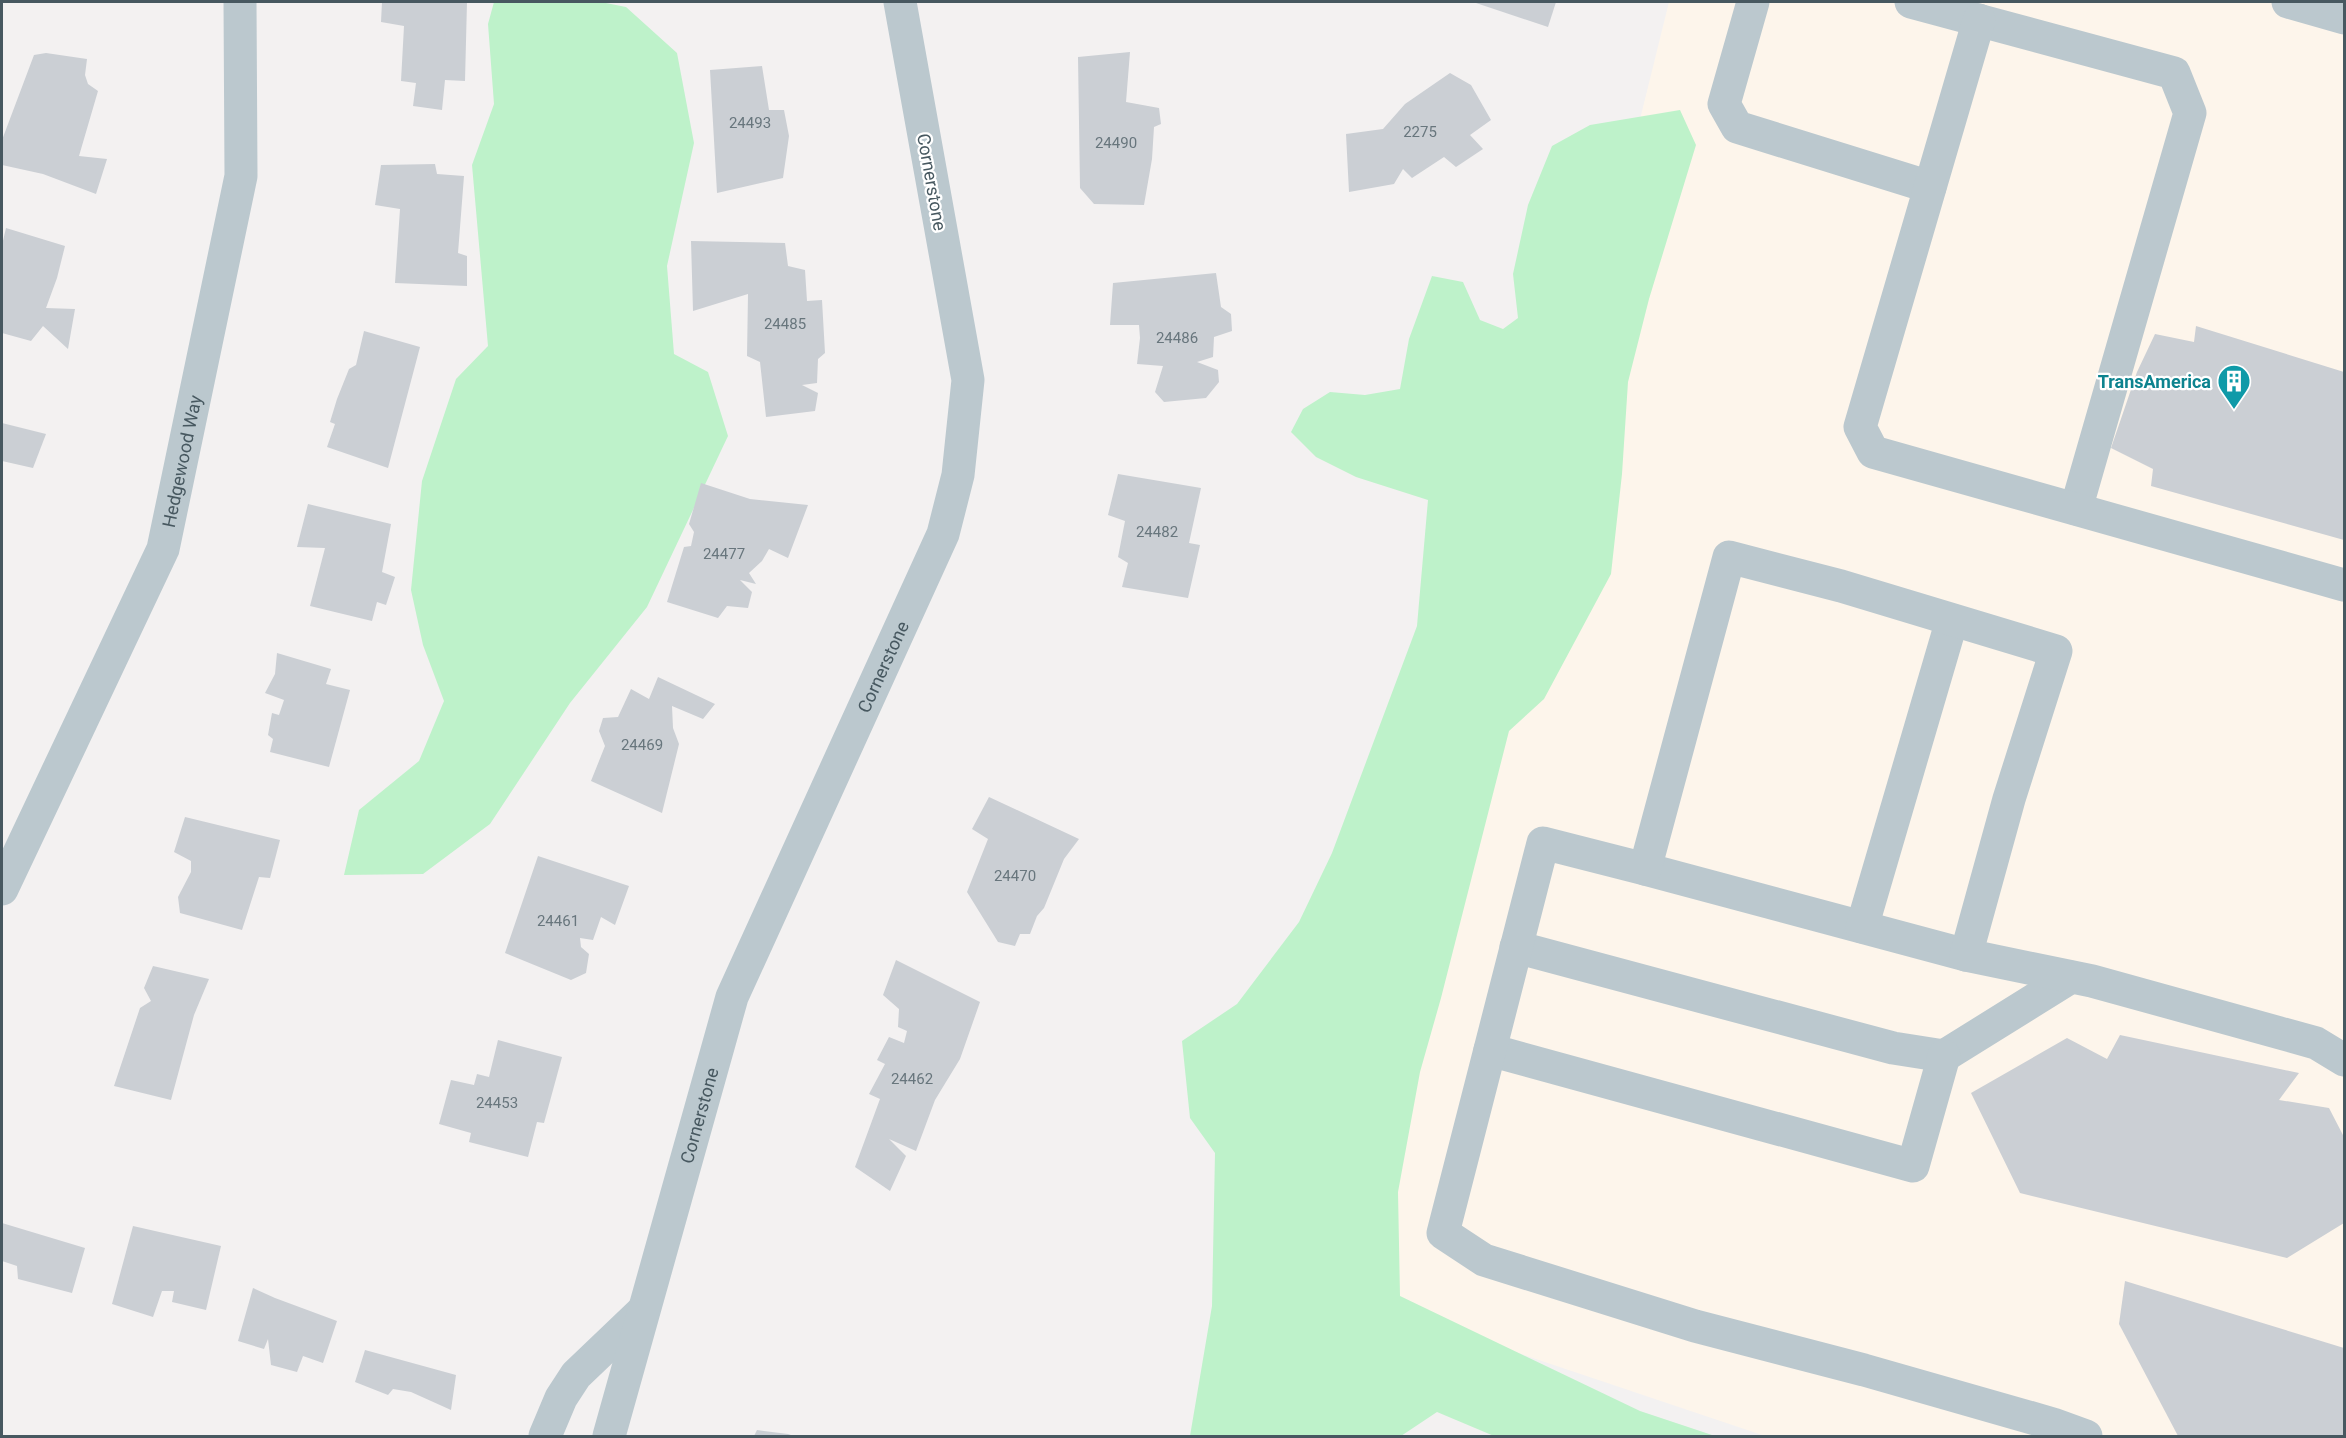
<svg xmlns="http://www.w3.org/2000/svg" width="2346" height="1438" font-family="Roboto,sans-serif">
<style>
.commercial{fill:#fdf5eb}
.green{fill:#bef2ca}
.building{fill:#cbcfd4}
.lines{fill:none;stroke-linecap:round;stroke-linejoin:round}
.minor{stroke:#bbc8ce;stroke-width:33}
.labels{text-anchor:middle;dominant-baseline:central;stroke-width:4.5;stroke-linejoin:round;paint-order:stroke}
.number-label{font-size:15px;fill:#68767d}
.street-label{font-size:18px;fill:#475860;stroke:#fff}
.culture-label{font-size:18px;font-weight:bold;fill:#0d838f;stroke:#fff;text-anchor:end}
</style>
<rect width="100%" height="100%" fill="#f3f1f1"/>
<!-- commercial -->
<path class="commercial" d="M1669,2H2344V1436H1765L1349,1296Z"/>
<!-- green -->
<g class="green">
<path d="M494,2H601L626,7L677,53L694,143L667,266L674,354L708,372L728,436L647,607L570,703L490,824L423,874L344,875L359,810L419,761L444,701L423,645L411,590L422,481L456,379L488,346L472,165L494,104L488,24Z"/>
<path d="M1680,110L1696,145L1649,299L1628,382L1622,474L1611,574L1544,699L1509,731L1441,998L1420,1072L1398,1192L1400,1296L1640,1411L1715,1436H1494L1437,1412L1401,1436H1190L1212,1306L1215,1153L1190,1118L1182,1041L1237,1004L1299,922L1332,853L1417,626L1428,500L1356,477L1316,457L1291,432L1303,409L1330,392L1365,395L1400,389L1409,339L1432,276L1463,282L1480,320L1503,329L1518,318L1513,274L1528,205L1552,146L1590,125Z"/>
</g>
<!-- building -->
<g class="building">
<path d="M382,2H467L465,81L445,80L442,110L413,106L416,83L401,81L404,26L381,22Z"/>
<path d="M1473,2H1556L1548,27Z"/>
<path d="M1130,52L1126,102L1159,108L1161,124L1154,127L1152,159L1144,205L1094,204L1080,188L1078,57Z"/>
<path d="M46,53L87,59L85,75L88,84L98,91L79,156L107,159L96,194L43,174L2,165V140L34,55Z"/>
<path d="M762,66L769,110H784L789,136L783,178L717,193L710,70Z"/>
<path d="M1450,73L1471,85L1491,120L1470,135L1483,149L1456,167L1444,157L1412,178L1403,169L1394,184L1349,192L1346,134L1383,129L1405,104Z"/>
<path d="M435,164L437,174L464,176L458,253L467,256V286L395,283L400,209L375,205L381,165Z"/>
<path d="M6,228L65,246L57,278L46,308L75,309L68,349L43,326L31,341L2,333V245Z"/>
<path d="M691,241L785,243L788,266L805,270L807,301L822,300L825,353L818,359L817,383L802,385L818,393L815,411L766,417L760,362L747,356L748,294L693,311Z"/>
<path d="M1216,273L1221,307L1231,314L1232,331L1214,337L1213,357L1197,362L1218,370L1219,382L1206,398L1164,402L1155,392L1163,366L1137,364L1140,338L1139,325H1110L1113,283Z"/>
<path d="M2196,326L2344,372V540L2151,486L2153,469L2111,448L2137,372L2155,334L2194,342Z"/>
<path d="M364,331L420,347L388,468L327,447L335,424L330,422L337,399L349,369L356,365Z"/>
<path d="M2,423L46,434L33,468L2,461Z"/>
<path d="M1118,474L1201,488L1189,543L1200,545L1188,598L1122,587L1128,563L1118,557L1125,521L1108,515Z"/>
<path d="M701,483L750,499L808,505L788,558L769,549L762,561L749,573L756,584L740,580L752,592L748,608L727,606L718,618L667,602L684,547L691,546L694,532L689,524Z"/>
<path d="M308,504L391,524L382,572L395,577L386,605L377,602L372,621L310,606L325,548L297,547Z"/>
<path d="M277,653L331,669L326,684L350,690L329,767L270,752L273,739L268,735L272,713L279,715L284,700L265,693L275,674Z"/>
<path d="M658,677L715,704L703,719L672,706L673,728L679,744L662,813L591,781L605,746L599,731L603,718L618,717L631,689L649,699Z"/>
<path d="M989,797L1079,839L1064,859L1044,908L1037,916L1030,934H1020L1015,946L998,942L967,892L988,839L972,829Z"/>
<path d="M185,817L280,840L270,878L259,877L242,930L180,913L178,897L191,872V861L174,852Z"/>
<path d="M538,856L629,886L615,925L601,917L593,940L580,938L581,947L589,954L586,973L571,980L505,953Z"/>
<path d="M896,960L980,1002L960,1059L935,1100L916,1151L889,1139L906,1156L890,1191L855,1167L880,1099L869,1094L885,1064L877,1060L889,1037L904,1043L907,1031L898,1027L899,1009L883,995Z"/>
<path d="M153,966L209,979L194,1015L171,1100L114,1086L140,1008L151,1001L144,988Z"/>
<path d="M2120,1035L2299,1073L2279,1100L2329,1108L2344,1137V1223L2287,1258L2020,1193L1971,1093L2067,1038L2107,1059Z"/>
<path d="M498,1040L562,1057L544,1123L537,1122L528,1157L469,1142L471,1133L439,1124L451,1080L474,1085L477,1074L489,1077Z"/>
<path d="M2,1223L85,1248L72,1293L18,1279L17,1266L2,1261Z"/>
<path d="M133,1226L221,1246L206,1310L172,1302L174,1291H162L153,1317L112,1304Z"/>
<path d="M2125,1281L2344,1348V1436H2178L2119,1324Z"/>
<path d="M253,1288L275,1298L337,1321L323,1363L303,1356L297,1372L271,1365L268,1339L264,1349L238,1341Z"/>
<path d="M365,1350L456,1375L451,1410L411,1392L393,1389L388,1395L355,1382Z"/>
<path d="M757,1430L788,1434L794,1436H754Z"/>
</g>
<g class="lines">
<!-- minor -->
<g class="minor">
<path d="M1753,2L1724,104L1737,127L1930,187"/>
<path d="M1911,2L2174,73L2190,113L2076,509"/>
<path d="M2288,2L2344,18"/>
<path d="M1979,20L1860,427L1873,452L2344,585"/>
<path d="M1645,869L1966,955"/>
<path id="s1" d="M2,889L163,549L241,176L240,2"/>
<path d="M1862,927L1952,620"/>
<path d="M1516,947L1893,1048L1944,1056L2071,977"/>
<path d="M1490,1050L1913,1166L1944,1056"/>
<path d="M545,1436L561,1398L576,1375L643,1311"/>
<path id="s2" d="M609,1436L732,997L943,534L958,475L968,380L900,2"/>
<path d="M2086,1436L2053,1424L1864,1370L1695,1326L1484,1260L1443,1233L1543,843L1645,869L1729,557L1841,586L2056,651L2009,799L1966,955L2092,981L2316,1043L2344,1060"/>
</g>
</g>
<!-- icons -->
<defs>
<symbol id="building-pin" viewBox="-11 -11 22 30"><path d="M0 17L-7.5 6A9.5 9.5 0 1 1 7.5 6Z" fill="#0f9aa8" stroke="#fff"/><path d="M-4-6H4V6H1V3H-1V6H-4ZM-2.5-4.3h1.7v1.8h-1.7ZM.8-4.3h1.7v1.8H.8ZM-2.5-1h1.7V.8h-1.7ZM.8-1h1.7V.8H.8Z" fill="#fff"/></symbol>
</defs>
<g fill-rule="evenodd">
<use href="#building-pin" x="2215" y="362" width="38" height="52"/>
</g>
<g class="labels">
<!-- number labels -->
<g class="number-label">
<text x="750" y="123">24493</text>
<text x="1420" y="132">2275</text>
<text x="1116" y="143">24490</text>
<text x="785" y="324">24485</text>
<text x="1177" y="338">24486</text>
<text x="1157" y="532">24482</text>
<text x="724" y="554">24477</text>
<text x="642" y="745">24469</text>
<text x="1015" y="876">24470</text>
<text x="558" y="921">24461</text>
<text x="912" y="1079">24462</text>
<text x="497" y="1103">24453</text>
</g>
<!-- street labels -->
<g class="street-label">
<text transform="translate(932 182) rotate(80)">Cornerstone</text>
<text stroke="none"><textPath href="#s1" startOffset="466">Hedgewood Way</textPath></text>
<text stroke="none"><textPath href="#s2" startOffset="819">Cornerstone</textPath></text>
<text stroke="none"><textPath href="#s2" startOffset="333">Cornerstone</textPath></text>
</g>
<!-- culture labels -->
<g class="culture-label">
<text x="2211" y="381">TransAmerica</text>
</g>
</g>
<!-- border -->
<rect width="2346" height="1438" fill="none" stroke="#475860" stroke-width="6"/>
</svg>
